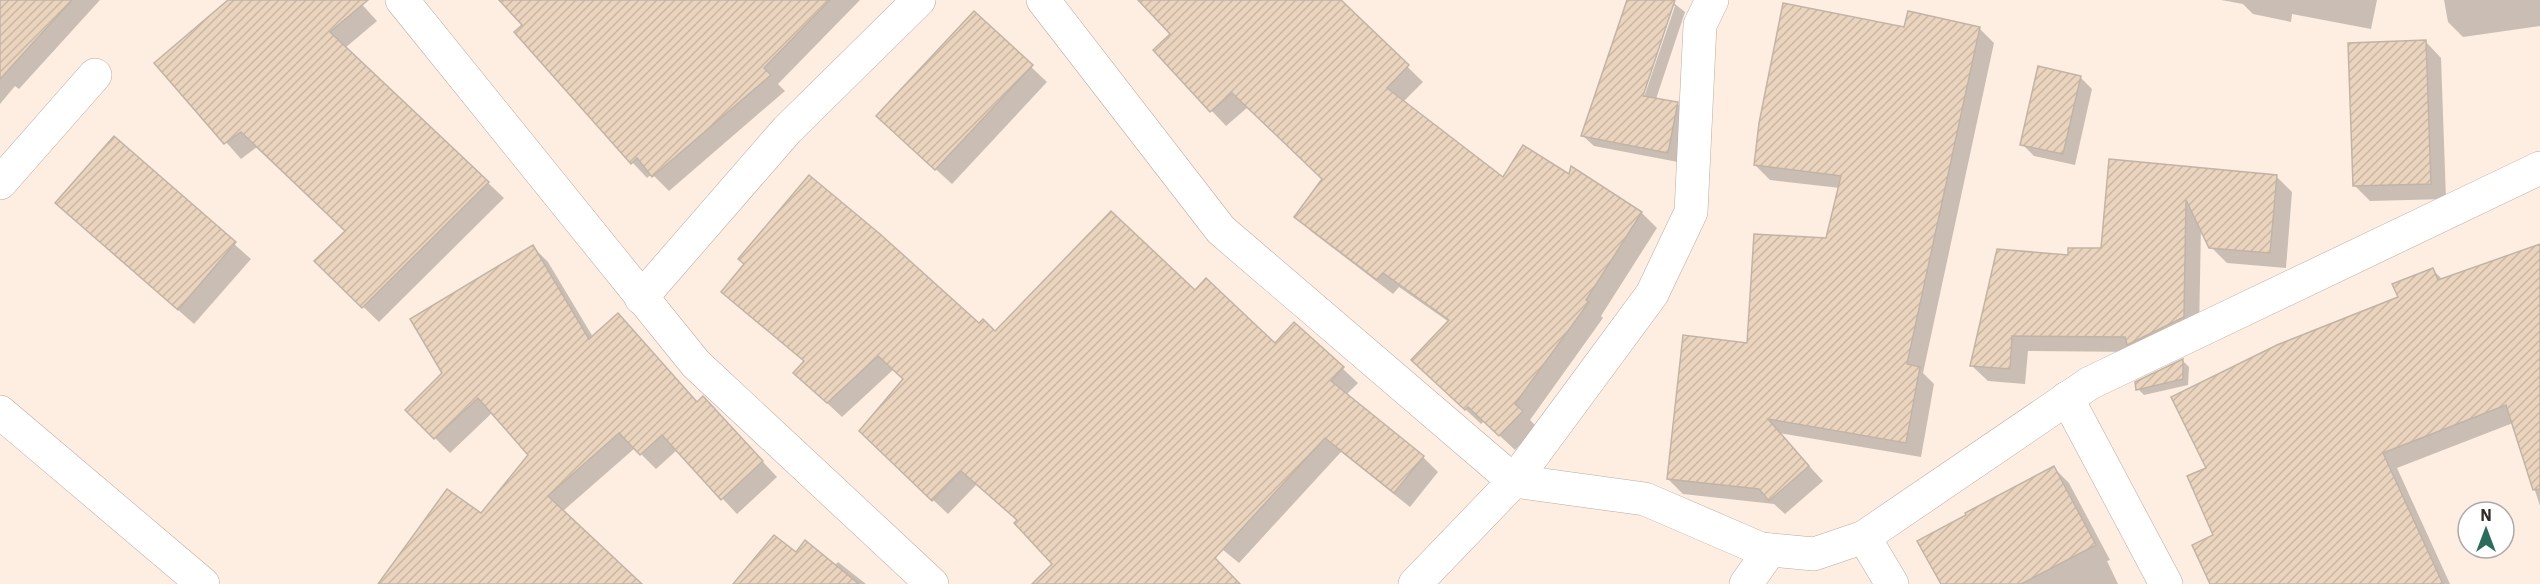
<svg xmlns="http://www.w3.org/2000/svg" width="2540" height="584" font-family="'IBM Plex Sans',sans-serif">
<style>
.shadow{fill:#0003;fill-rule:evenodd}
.building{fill:url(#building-hatch);stroke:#c1b4a7;stroke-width:1.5}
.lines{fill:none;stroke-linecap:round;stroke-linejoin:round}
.minor-casing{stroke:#baaca0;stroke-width:34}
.minor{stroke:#fff;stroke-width:33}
</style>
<defs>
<pattern id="building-hatch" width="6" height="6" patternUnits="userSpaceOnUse" patternTransform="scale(1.5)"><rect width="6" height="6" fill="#ebd4bd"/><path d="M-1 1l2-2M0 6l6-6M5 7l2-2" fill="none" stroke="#cab6a2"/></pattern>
</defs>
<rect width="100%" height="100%" fill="#fdeee1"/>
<!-- shadow -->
<g class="shadow">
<path d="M0,0H100L19,89L15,86L0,104Z"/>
<path d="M230,0H358L377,21L345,48L504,198L379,322L316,261L347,231L257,147L241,159L156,63Z"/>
<path d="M501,0H860L778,84L785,91L669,191L652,174L647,178L632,162L524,25Z"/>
<path d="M1140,0H1339L1423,82L1403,102L1503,179L1570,176L1642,213L1657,228L1601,316L1603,318L1530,420L1537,427L1515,450L1484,421L1481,424L1429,375L1449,322L1399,287L1393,294L1312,232L1296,217L1323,179L1248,107L1226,126L1155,50L1172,34Z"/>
<path d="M1629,0H1670L1685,12L1656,99L1677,103L1688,114L1678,162L1594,146L1583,136ZM1672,6H1675L1642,103L1639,102Z"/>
<path d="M2221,0H2377L2371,29L2292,14L2291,22L2253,14L2243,4Z"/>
<path d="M2444,0H2540V26L2463,37L2448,22Z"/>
<path d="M974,13L1047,82L952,184L894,131Z"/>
<path d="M1979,28L1994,43L1923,373L1934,384L1921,457L1779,433L1823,481L1785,514L1774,504L1683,494L1668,479L1748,344L1828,240L1840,188L1770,180L1755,165L1905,29Z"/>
<path d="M2426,42L2441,58L2446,199L2370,201L2354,185Z"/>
<path d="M2080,77L2092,89L2075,165L2034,156L2022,144Z"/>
<path d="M114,138L251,259L194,324L57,203Z"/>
<path d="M2110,161L2277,177L2292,192L2286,268L2227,263L2211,247L2201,227L2199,333L2137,352L2028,351L2025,384L1988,381L1972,366L2069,256L2102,250Z"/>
<path d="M533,247L548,262L593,337L618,315L698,403L718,413L777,477L737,514L677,450L656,469L635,448L563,511L640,584H380L481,515L530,455L493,412L450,453L407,410L444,373Z"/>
<path d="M2540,247V506L2513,423L2397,468L2450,584H2212L2215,536L2208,469L2432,269L2443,280Z"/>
<path d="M723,292L979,325L995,333L1195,292L1275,345L1295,324L1358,383L1346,395L1423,457L1438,472L1410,507L1341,452L1239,563L1134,477L1177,584H1034L1054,565L1018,521L977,484L948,514L876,446L904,379L894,369L842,417L795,373L805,362Z"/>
<path d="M2183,361L2189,367L2188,385L2144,395L2138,389Z"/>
<path d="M2054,468L2069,483L2110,560L2107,561L2118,584H1942Z"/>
<path d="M796,554L834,566L838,562L866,584H735Z"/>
</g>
<!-- building -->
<g class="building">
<path d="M0,0H72L0,79Z"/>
<path d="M228,0H368L330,32L489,182L362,308L314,261L345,231L241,132L224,144L154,63Z"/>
<path d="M499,0H830L764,68L771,75L652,177L637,158L631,164L514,32L522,25Z"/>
<path d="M1138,0H1341L1409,65L1387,88L1503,177L1523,145L1569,174L1571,166L1642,212L1586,300L1589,302L1515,404L1523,411L1499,436L1468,407L1465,410L1411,360L1449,320L1383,273L1377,280L1294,217L1322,179L1232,93L1210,112L1153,50L1170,34Z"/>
<path d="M1627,0H1675L1643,96L1678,102L1668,153L1581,136Z"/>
<path d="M1783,3L1904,27L1908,11L1980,27L1907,364L1920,367L1906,443L1768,419L1809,466L1769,501L1759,489L1667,479L1683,335L1747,343L1754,234L1826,238L1841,176L1754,165L1759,123Z"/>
<path d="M974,11L1033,65L935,170L876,116Z"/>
<path d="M2426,40L2431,184L2353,186L2348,43Z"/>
<path d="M2038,66L2081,76L2063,154L2020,145Z"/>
<path d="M114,136L236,242L178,310L55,203Z"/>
<path d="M2109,159L2277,175L2270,253L2209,248L2186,200L2184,317L2127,345L2125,337L2012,336L2010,369L1970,366L1997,249L2068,255V248H2101Z"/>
<path d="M809,175L880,234L979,323L983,319L995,331L1111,211L1195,290L1206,278L1275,343L1294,322L1344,367L1331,381L1424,456L1394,493L1325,438L1215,558L1240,584H1032L1052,564L1014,523L1017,520L961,471L932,501L859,431L903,379L878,356L827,403L793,373L804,361L721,292L744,264L738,259Z"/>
<path d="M2540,244V489L2533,490L2506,405L2383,453L2443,584H2210L2192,545L2213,535L2187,476L2206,468L2171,397L2277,345L2398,297L2392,284L2433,268L2438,280Z"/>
<path d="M533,245L589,339L618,313L697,402L703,396L763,461L721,500L662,435L640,455L619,433L548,496L642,584H378L447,489L481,513L528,455L478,398L434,439L405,410L442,373L410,319Z"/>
<path d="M2183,359V379L2136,390L2135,382Z"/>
<path d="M2054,466L2096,545L2021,584H1941L1917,541L1966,515L1965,513Z"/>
<path d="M774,535L796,552L805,540L859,584H733Z"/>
</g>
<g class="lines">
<defs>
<g id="minor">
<path d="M402,0L696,364L932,584"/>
<path d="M1043,0L1221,230L1514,481L1645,499L1761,549L1814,554L1864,537L2090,383L2540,168"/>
<path d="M0,183L95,75"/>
<path d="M641,298L787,130L919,0"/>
<path d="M2067,398L2166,584"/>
<path d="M0,412L203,584"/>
<path d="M1864,537L1892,584"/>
<path d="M1415,584L1514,481L1652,294L1691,212L1700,25L1712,0"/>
<path d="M1746,584L1770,550"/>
</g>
</defs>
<!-- minor casing -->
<use href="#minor" class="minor-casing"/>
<!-- minor -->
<use href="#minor" class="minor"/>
</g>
<!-- north arrow -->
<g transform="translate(2486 530)"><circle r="28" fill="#ffffff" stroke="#acaaa8" stroke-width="1.5"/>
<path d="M0-4.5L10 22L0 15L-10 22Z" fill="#2c6c5a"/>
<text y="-9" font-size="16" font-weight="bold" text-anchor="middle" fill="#302b26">N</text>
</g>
</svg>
